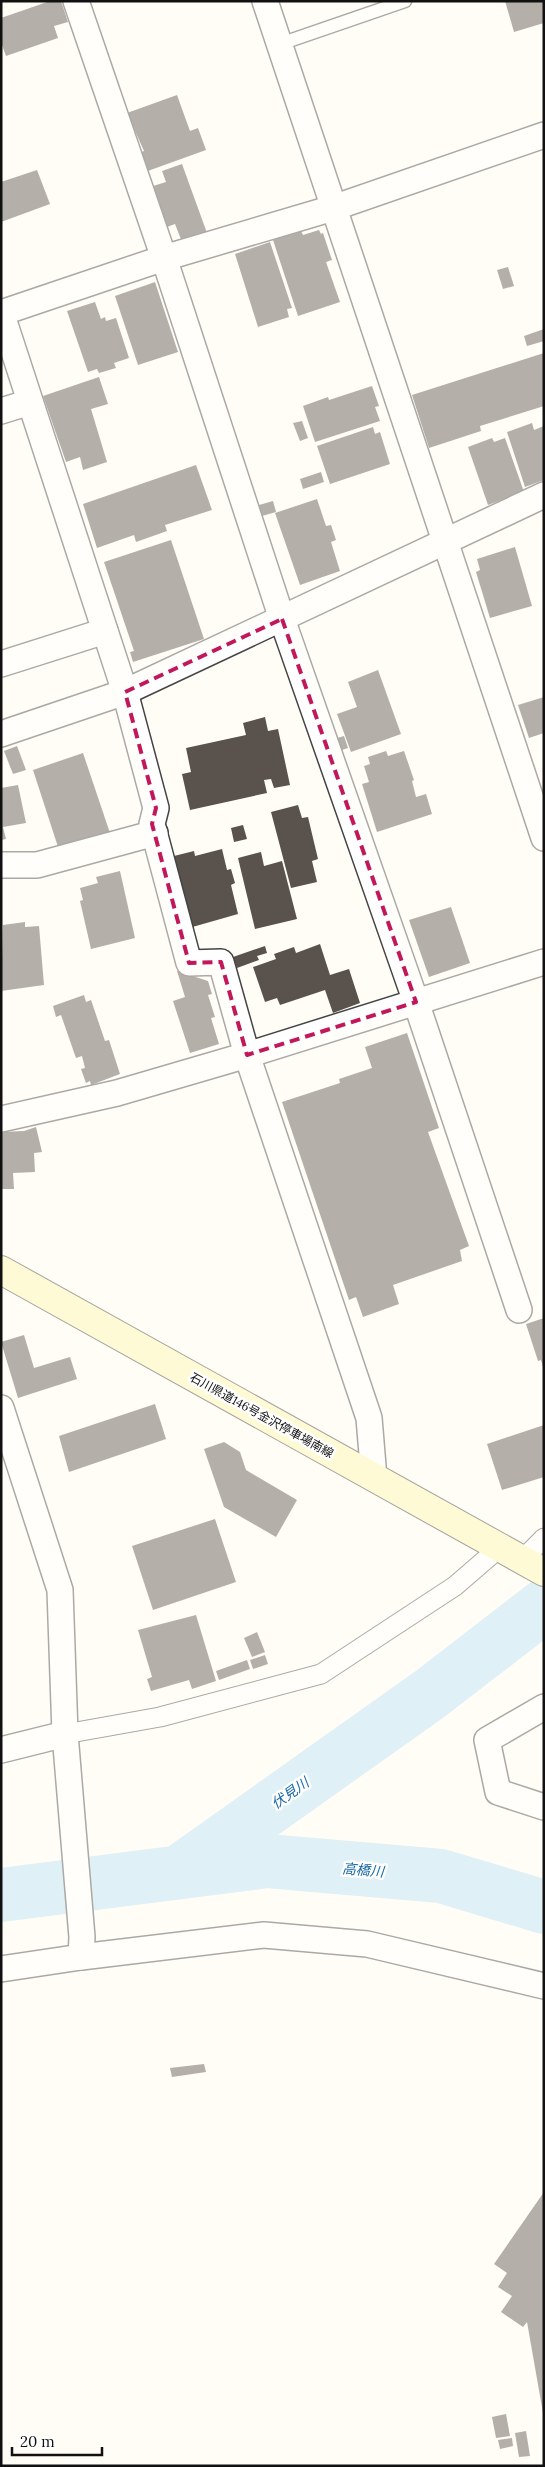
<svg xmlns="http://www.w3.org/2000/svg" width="545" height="2467" font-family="Lora,'Noto Sans JP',serif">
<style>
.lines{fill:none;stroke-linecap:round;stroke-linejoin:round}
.river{stroke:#b9e0f7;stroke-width:54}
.building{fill:#5a524d}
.service-casing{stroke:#444;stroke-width:15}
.pedestrian-casing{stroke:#444;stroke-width:21}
.minor-casing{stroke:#444;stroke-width:28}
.secondary-casing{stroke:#333;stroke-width:30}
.service{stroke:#fff;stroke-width:12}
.pedestrian{stroke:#fff;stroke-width:19}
.minor{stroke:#fff;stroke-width:25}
.secondary{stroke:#fff6b0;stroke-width:28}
.marked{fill:none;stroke:#c2185b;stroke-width:4;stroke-dasharray:10 6;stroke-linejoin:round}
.labels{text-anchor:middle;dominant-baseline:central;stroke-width:5;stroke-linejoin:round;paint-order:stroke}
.street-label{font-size:12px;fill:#111;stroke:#fff}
.water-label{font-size:14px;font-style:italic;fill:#1768a6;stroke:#fff}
</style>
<rect width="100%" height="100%" fill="#fffdf5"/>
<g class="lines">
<!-- river -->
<g class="river">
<path d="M182,1870L430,1694L544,1606"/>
<path d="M1,1895L267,1861L441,1876L544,1907"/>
</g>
</g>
<!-- building -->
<g class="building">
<path d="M50,1H61L68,22L54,26L58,38L6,56L1,42V18Z"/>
<path d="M505,1H544V23L514,32Z"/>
<path d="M177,95L190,131L198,128L206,150L145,172L139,153L144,151L127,113Z"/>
<path d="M182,164L207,233L182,242L175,224L167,227L153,186L166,182L162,171Z"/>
<path d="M37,170L50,204L1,222V182Z"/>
<path d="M319,230L321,234L323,233L332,260L326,262L340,302L298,316L273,240L301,231L303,235Z"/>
<path d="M270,242L292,308L287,309L289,317L258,327L235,254Z"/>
<path d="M508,267L514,286L503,289L497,270Z"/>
<path d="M155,282L178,352L138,365L115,296Z"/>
<path d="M95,302L101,319L105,317L106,321L116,318L129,358L114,363L116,368L99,373L97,369L88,372L67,311Z"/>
<path d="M544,329V341L527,346L524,336Z"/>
<path d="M544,353V406L480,426L481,431L429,448L412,395Z"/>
<path d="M99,377L108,404L91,409L107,462L83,470L80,457L66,462L43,396Z"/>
<path d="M372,386L379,406L375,407L380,421L315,442L303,406L328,397L329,400Z"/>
<path d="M302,421L308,438L300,441L293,423Z"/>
<path d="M532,423L534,430L544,426V480L525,487L507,432Z"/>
<path d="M373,427L375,434L380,432L390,464L330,484L317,446Z"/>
<path d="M492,438L494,442L505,438L524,492L488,505L468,447Z"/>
<path d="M196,465L212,510L165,525L167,531L136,542L134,535L97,548L83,504Z"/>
<path d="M321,472L324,482L303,489L300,479Z"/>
<path d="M317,499L326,526L331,525L336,540L331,542L340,571L300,585L275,513Z"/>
<path d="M273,501L276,512L262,516L259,505Z"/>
<path d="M171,540L204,639L133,662L130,652L134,651L104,562Z"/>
<path d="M515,547L532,606L490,618L476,572L480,570L477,559Z"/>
<path d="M378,670L401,734L351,752L337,714L357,707L348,682Z"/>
<path d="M544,697V733L529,738L518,705Z"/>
<path d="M265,717L268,731L278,729L290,785L274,788L271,779L264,780L267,793L190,810L182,774L191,772L186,748L246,735L243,723Z"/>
<path d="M344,736L348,748L342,750L337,738Z"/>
<path d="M17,746L26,770L13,774L4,751Z"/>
<path d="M386,751L388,756L404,751L414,780L412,781L416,797L426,794L432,814L377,832L362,784L369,782L364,766L370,764L368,757Z"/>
<path d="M83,753L110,833L59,850L33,770Z"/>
<path d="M18,785L26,823L3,827L6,839L1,840V788Z"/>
<path d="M298,805L302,818L308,817L318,859L312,861L317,882L291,888L271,812Z"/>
<path d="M243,825L247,839L234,842L231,828Z"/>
<path d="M222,849L227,870L231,869L235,883L231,885L238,914L189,928L170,857L194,851L195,856Z"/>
<path d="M261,852L264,866L282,861L297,919L255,929L238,858Z"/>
<path d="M120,871L135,938L91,949L80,901L83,900L80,888L98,883L96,877Z"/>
<path d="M451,907L470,963L429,977L409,920Z"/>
<path d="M25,922V927L39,926L44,985L1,991L3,925Z"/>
<path d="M320,944L330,975L349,969L360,1003L333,1013L325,990L280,1005L277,998L265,1002L253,967L276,959L274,954L294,947L296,953Z"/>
<path d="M265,946L267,953L257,956L259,960L237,968L233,957Z"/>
<path d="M177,971L208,981L212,994L208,995L215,1017L211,1018L219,1044L190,1053L173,1001L185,997Z"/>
<path d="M84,995L86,1002L91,1000L105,1041L109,1040L120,1074L91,1085L90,1081L86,1083L81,1069L85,1068L82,1056L76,1058L61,1015L56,1017L53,1006Z"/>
<path d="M407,1033L439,1128L428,1132L469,1246L460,1250L462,1261L393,1285L399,1304L363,1317L356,1297L349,1300L282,1102L340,1083L339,1079L372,1068L365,1047Z"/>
<path d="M36,1127L42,1152L34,1153L35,1172L13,1173L14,1189H1V1132L24,1131Z"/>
<path d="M544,1318V1367H543L541,1360L538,1361L526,1324Z"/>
<path d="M24,1335L34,1368L70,1357L77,1379L18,1398L1,1342Z"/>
<path d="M155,1404L166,1439L69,1472L59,1436Z"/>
<path d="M544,1425V1477L502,1490L487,1444Z"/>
<path d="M224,1442L240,1452L246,1470L297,1500L276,1537L224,1507L204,1449Z"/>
<path d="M215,1519L236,1582L153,1610L132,1546Z"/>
<path d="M196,1615L216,1681L192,1689L189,1680L151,1691L147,1679L152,1677L138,1630Z"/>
<path d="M257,1632L265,1652L252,1657L244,1638Z"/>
<path d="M265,1655L268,1664L253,1669L250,1660Z"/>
<path d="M247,1660L250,1669L219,1680L216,1671Z"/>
<path d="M204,2064L206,2072L172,2077L170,2068Z"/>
<path d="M544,2192V2413H543L527,2322L523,2327L501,2312L512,2296L498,2287L507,2273L494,2264Z"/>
<path d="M506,2414L510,2436L496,2438L492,2417Z"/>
<path d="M526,2431L530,2456L519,2457L515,2433Z"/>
<path d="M512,2438L513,2446L500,2449L498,2440Z"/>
</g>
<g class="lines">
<defs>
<path id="service" d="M280,44L405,1"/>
<g id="pedestrian">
<path d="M522,1560L544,1538"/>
<path d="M65,1734L160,1717L321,1674L455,1586L499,1548"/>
</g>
<g id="minor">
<path d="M76,1L164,258L282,619L416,1002L519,1310"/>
<path d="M265,1L544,838"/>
<path d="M1,312L125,692L156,808L152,824L189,963L221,962L247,1055L369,1418L374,1478"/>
<path d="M1,313L164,258L333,208L544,135"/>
<path d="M1,411L30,402"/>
<path d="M1,664L105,631"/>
<path d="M1,734L125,692L544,495"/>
<path d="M1,865H37L155,833"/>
<path d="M1,1119L117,1093L247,1055L544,962"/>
<path d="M1,1408L60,1590L65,1734"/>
<path d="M544,1707L487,1740L498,1792L544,1807"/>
<path d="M1,1750L65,1734L82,1937L81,1957L264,1935L367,1944L544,1986"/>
<path d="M1,1969L81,1957"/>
</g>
<path id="secondary" d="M1,1270L544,1572"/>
</defs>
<!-- service casing -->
<use href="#service" class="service-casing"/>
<!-- pedestrian casing -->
<use href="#pedestrian" class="pedestrian-casing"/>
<!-- minor casing -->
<use href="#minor" class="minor-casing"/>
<!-- secondary casing -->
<use href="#secondary" class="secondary-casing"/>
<!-- service -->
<use href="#service" class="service"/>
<!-- pedestrian -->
<use href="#pedestrian" class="pedestrian"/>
<!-- minor -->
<use href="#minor" class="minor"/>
<!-- secondary -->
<use href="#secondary" class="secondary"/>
</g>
<!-- marked area -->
<path d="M0 0H545V2467H0ZM282,619L416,1002L247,1055L221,962L189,963L152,824L156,808L125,692Z" fill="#fffdf5" fill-opacity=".55" fill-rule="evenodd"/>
<path class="marked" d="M282,619L416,1002L247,1055L221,962L189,963L152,824L156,808L125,692Z"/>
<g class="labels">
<!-- street labels -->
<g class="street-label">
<text transform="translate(262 1415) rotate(29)">石川県道146号金沢停車場南線</text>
</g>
<!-- water labels -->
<g class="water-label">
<text transform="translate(290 1793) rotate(-35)">伏見川</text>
<text transform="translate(363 1870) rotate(5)">高橋川</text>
</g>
</g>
<!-- border -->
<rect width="545" height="2467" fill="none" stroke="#111111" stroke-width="5"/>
<!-- scale -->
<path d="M12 2447v8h90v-8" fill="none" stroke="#111111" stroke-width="2.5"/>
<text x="20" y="2447" font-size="15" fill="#111111" stroke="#ffffff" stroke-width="4" paint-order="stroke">20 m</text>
</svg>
